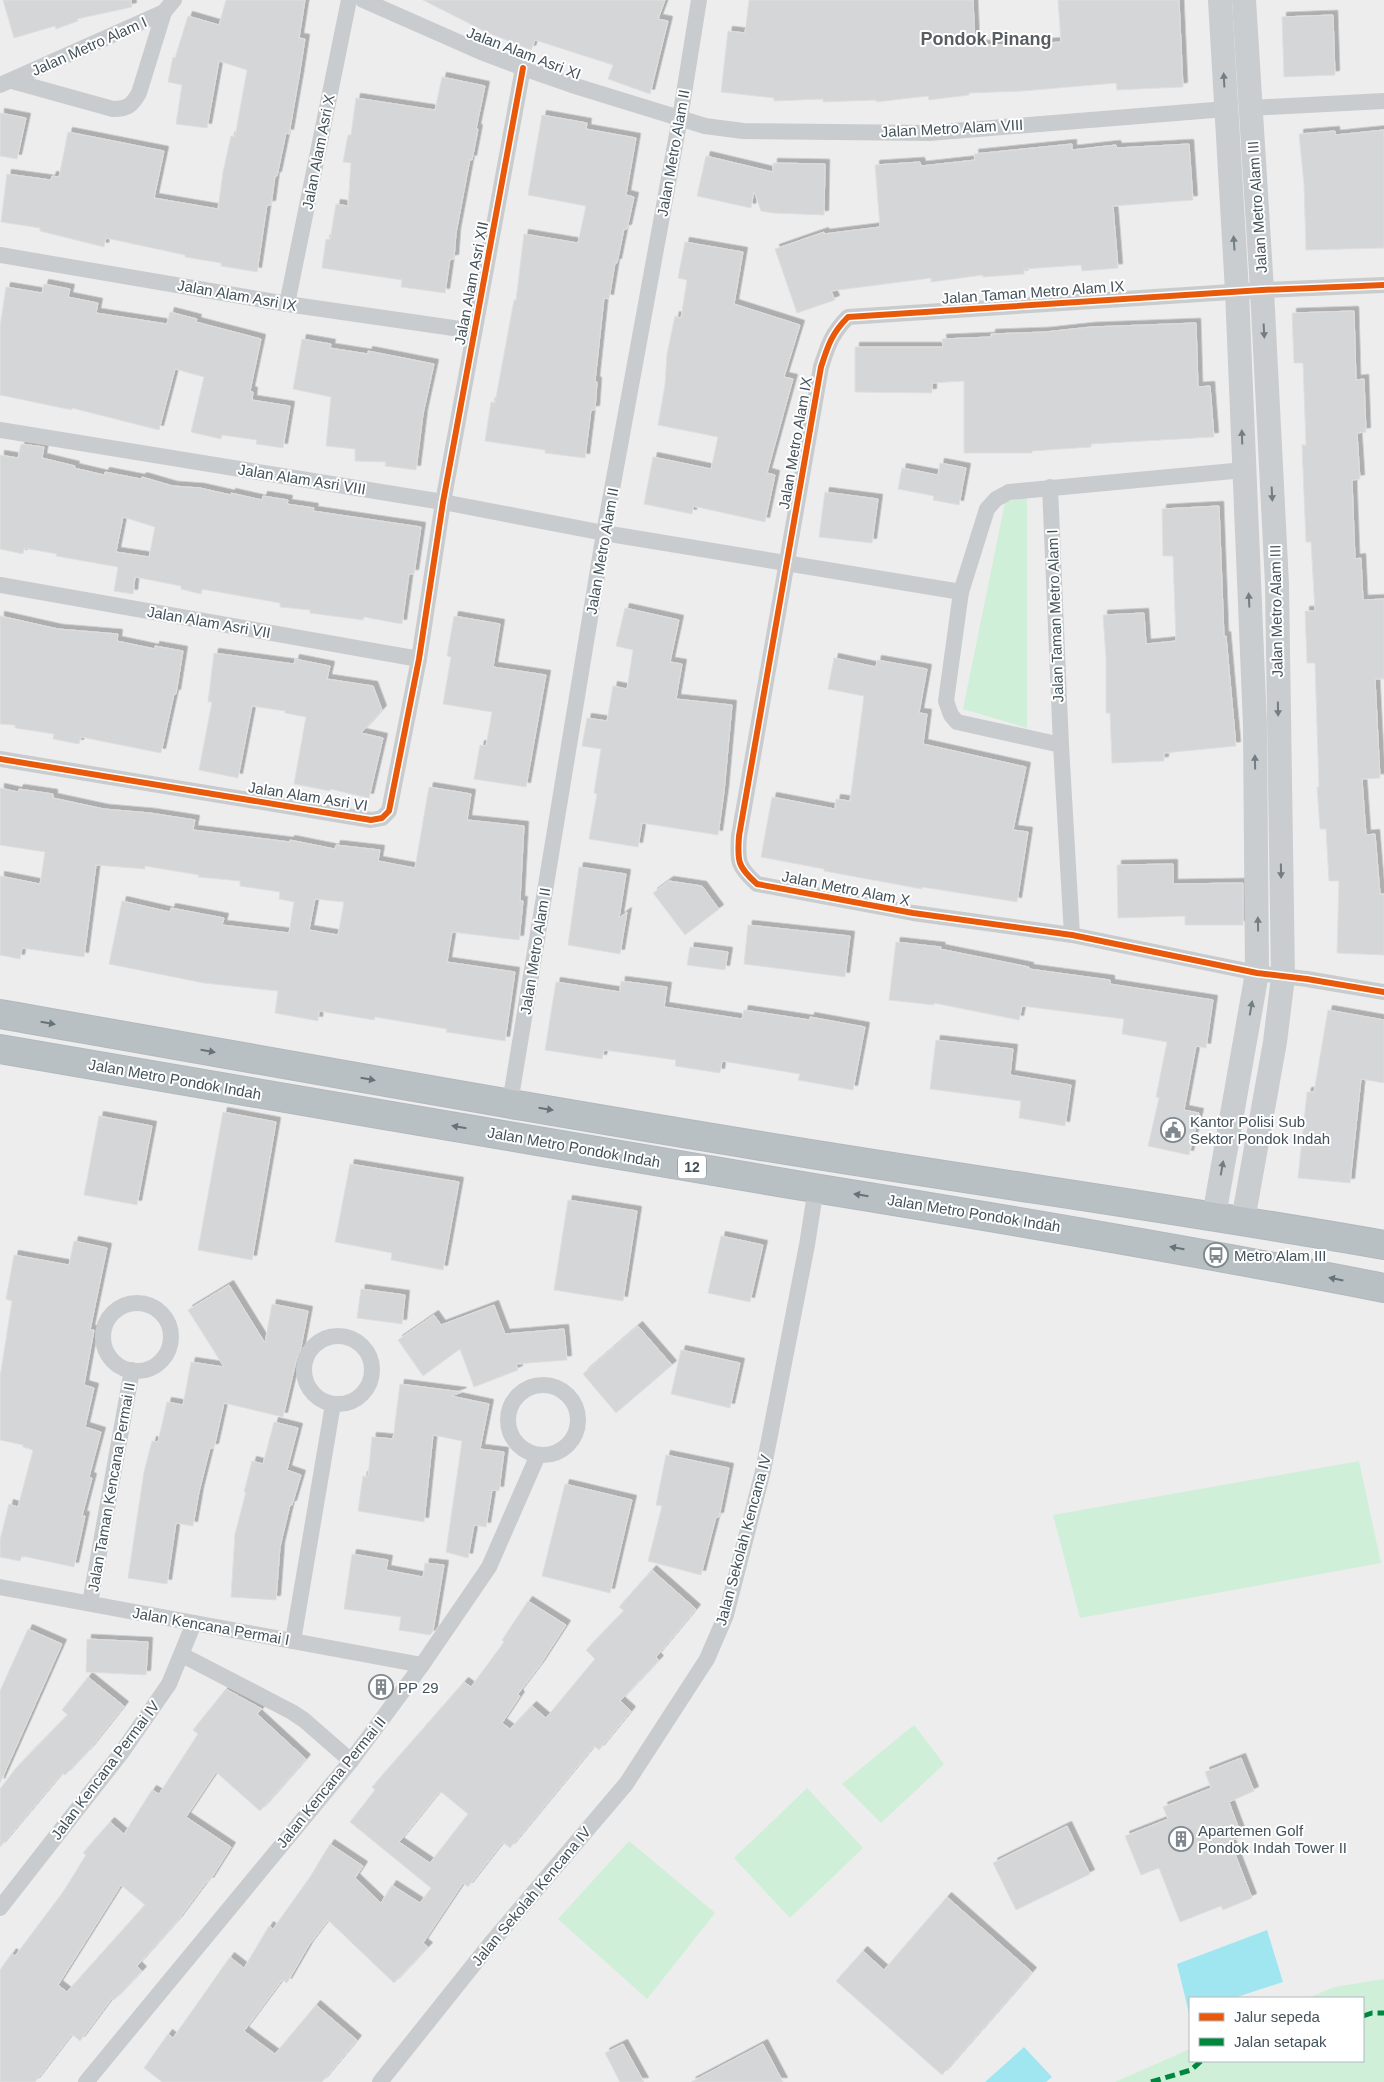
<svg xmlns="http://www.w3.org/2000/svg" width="1384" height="2082" font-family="Helvetica,sans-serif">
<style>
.green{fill:#cfefd9}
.water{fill:#a0e6f0}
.building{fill:#d5d6d7;stroke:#dfdfe0;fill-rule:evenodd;filter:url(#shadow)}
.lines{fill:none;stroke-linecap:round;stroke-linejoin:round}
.highway-casing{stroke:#b2b8bd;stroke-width:30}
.street{stroke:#c9ccce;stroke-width:16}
.secondary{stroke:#c9cdd0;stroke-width:24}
.highway{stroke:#b9c0c4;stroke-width:28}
.quiet{stroke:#00873e;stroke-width:5;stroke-dasharray:10 5;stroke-linecap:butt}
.cycleway-casing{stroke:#fff;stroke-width:9}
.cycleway{stroke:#e8590c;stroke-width:6}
.oneway{fill:#727d84}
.oneway2{fill:#66737a}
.labels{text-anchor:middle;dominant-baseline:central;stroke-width:4;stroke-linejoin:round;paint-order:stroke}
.shield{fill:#fff;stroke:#7b868c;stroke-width:1}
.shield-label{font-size:14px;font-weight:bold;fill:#43525b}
.street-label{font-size:15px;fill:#43525b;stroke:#fff}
.poi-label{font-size:15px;fill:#43525b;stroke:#fff;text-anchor:start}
.quarter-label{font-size:18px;font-weight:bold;fill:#585d62;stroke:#fff}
</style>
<defs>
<filter id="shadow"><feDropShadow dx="4.5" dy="-4.5" stdDeviation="0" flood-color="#0004"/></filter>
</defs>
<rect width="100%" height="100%" fill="#eeeded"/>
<!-- green -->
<g class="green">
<path d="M1027,497V728L963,709L1005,502Z"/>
<path d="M1359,1461L1381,1563L1080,1618L1053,1515Z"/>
<path d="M914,1725L944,1764L881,1823L842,1784Z"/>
<path d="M807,1788L863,1848L790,1918L734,1858Z"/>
<path d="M629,1841L715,1913L647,1999L558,1919Z"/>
<path d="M1384,1979V2082H1115L1190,2049V2061H1363V1998H1308L1334,1987Z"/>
</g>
<!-- water -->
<g class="water">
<path d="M1267,1930L1283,1982L1234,1998H1190L1189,2013L1177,1964Z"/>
<path d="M1024,2047L1052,2077L1046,2082H985Z"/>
</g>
<!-- building -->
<g class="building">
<path d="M3,0H131L132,7L77,19L78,21L56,29L55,26L14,38Z"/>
<path d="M226,0H305L299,38L305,39L299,77L289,134L286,133L277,176H275L271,205H267L257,272L221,266V263L185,257V255L106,238L104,247L40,231V228L1,222L7,174L51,180L52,176L59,177L68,132L164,151L154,198L218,209L223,172L231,136L235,137L247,70L219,61L207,128L176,124L182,85L168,82L173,57L175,58L188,16L219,25Z"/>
<path d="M423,0H665L658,19L668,21L650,94L608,79L613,65L535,40L531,50L486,32Z"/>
<path d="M749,0H973L975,45H1016L1061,42L1058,0H1179L1183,87L1117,90L1116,83L1023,91L969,93V95L929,100L928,96L876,102V100L823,102V99L774,101V98L721,92L728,31L745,33Z"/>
<path d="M1333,15L1335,75L1284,77L1282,17Z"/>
<path d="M442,77L485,86L476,129H478L472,160L470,159L456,233L454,259H450L445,293L401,287L402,280L322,268L326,239L330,240L336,204L348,206L351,163L343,162L348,135H351L356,98L435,110Z"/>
<path d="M0,113L26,118L17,159L0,156Z"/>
<path d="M542,115L587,123L586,129L636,138L626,195L634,197L627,229H624L617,263H615L609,299L604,298L595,381L597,382L595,410H591L585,458L545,453V450L485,441L491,402L495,403L514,300H516L524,234L578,243L586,206L528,195Z"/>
<path d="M1384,130V248L1306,250L1304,184L1299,134L1335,131V135Z"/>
<path d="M1072,144V150L1116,145L1117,148L1189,144L1193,200L1113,206L1118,268L1082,271L1081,265L1024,269V274L983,277V275L931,282V278L831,291L835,300L797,313L775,249L824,232V234L880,227L875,165L920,162L921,166L975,160L974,154Z"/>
<path d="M706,156L773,172V163L825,164L824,215L773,213L761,211L754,191L751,208L697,196Z"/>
<path d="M685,242L743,252L734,304L800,325L784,377L793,379L767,473L775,475L765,522L693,506L692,514L644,504L653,457L711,469L718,437L658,425L665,385L667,354L675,316L681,318L687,280L678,278Z"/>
<path d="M44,284L70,289L68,297L98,303L96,313L167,324L170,312L197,319L196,322L261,339L250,391L253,392L252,400L290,406L283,448L256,444L257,440L222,435L221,439L191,432L204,377L175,369L159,430L72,408V410L0,395V327L6,287L42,293Z"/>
<path d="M1354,311L1356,380L1364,379L1366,432L1357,433L1360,479L1352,480L1355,559L1361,558L1363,600L1384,599V679H1375L1380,778L1362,779L1366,835L1375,834L1380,894H1384V955L1337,953L1339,881H1329L1326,829H1320L1317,787H1319L1315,663H1307L1305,611H1315L1311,542H1306L1302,445H1306L1303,363H1294L1292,313Z"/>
<path d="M1196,323L1198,387L1210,386L1214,437L1091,444V447L1032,451V453H964V381L932,383V393L855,392V347H943L942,339L991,337V334L1045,332L1091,327Z"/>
<path d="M302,339L331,344L330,348L368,354V351L434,364L423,414L416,470L385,466L386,462L355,461V449L326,446L331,397L293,389Z"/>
<path d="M21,444L44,447L42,458L75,466L74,468L104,475L105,472L141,479L142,477L173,486L200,488L231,495V493L262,500L263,496L288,500L287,504L314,508L313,511L421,527L414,574H409L402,624L364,617L363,620L310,613V610L280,607V603L202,589L201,594L181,589V586L135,577L133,594L114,591L118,567L56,556L57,554L24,548L23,554L0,549V455L18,458ZM123,517L155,527L149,557L116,552Z"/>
<path d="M940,463L966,468L959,505L933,500L934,496L898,489L902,468L938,475Z"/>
<path d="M825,492L878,499L872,543L819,537Z"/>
<path d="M1219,506L1224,637L1226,636L1236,746L1164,753V761L1112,763L1110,713H1106V658L1103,615L1144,613L1146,644L1176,641L1173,556H1163L1162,509Z"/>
<path d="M625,608L679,620L670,662L682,664L676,699L732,705L724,792L718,835L642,823L638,847L589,839L597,794L594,793L601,749L582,746L587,718L607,721L613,686L627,689L633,650L616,646Z"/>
<path d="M0,616L58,629L118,634L117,641L155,649V646L183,651L176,694H174L161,753L81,737L79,744L53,739L54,734L15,728V725L0,724Z"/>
<path d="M454,616L500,624L493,667L546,675L526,787L474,779L480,745L486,746L492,712L443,704L451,657L447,656Z"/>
<path d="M214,653L294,664L295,659L330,666L327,679L373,686L382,710L361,733L383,738L369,798L330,789V791L294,784L306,717L285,713V711L252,706L238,778L199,770L212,702H208Z"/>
<path d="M834,658L876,667L877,660L927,669L919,713L927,714L923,744L1026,767L1013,830L1028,832L1017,902L922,887V889L824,871V869L761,857L772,797L835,809L836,799L850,801L864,696L828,689Z"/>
<path d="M429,787L471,794L467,820L524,826L520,901H523L519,940L452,932L447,962L515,972L505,1041L446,1032L447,1029L375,1017L374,1020L319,1011L318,1021L275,1013L278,991L204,983L109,964L122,901L170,912L171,908L224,918L222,925L289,933L294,902L279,899L280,892L240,886V881L198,877L199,875L145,866V869L96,865L84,957L22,948L20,959L0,955V876L40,884L45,852L0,845V788L18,792L19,789L53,794V798L104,809L150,813L195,820L193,830L290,842V840L335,849L336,845L380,850L378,861L415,868ZM315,899L344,902L338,935L309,930Z"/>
<path d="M1173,864V884L1243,883V925H1185V916L1118,918L1117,865Z"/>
<path d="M579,867L626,874L619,918L627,912L620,954L568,945Z"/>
<path d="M669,881L702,886L719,909L685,935L653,893Z"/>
<path d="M748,925L850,936L845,977L744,964Z"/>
<path d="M896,942L941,947L940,949L1029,967V969L1110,980V984L1213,1000L1206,1048L1196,1046L1184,1110L1199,1113L1189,1155L1148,1146L1159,1098L1156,1097L1167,1042L1122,1034L1124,1019L1022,1006L1019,1020L934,1003V1005L889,1000Z"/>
<path d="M690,947L728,952L725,970L687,965Z"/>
<path d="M621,981L667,987L664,1007L742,1019L744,1010L810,1020V1017L865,1027L853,1090L798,1080L800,1074L722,1061L720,1073L675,1066L676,1060L604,1050L602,1059L545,1050L556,982L620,992Z"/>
<path d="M1328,1010L1384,1020V1083L1361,1079L1350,1183L1298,1178L1307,1092H1314Z"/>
<path d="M936,1040L1013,1049L1010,1075L1071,1085L1065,1126L1019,1118L1021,1101L930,1089Z"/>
<path d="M223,1112L276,1122L252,1260L198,1250Z"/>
<path d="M99,1116L152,1126L137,1205L84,1195Z"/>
<path d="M350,1164L459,1182L443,1270L391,1260L392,1253L335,1242Z"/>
<path d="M568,1200L637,1211L623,1301L554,1290Z"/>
<path d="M721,1236L763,1245L750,1302L708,1293Z"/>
<path d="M74,1241L107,1248L90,1330H94L84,1385L94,1388L85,1427L101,1432L89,1477L92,1478L82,1516H85L74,1567L22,1556L20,1561L0,1557V1540L9,1504L18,1507L33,1450L23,1447V1445L0,1440V1377L12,1301L6,1299L14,1255L69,1265Z"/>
<path d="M229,1285L265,1343L272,1304L308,1311L299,1358L297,1357L283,1417L224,1403L214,1448H210L199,1492L193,1526L176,1523L167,1584L128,1578L144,1472L152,1441L158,1442L167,1402L183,1405L191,1362L224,1367L188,1310Z"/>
<path d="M361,1289L405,1295L402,1324L357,1318Z"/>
<path d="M494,1305L505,1334L564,1329L567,1360L516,1364L518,1370L474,1387L460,1349L423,1376L398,1340L434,1315L441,1325Z"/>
<path d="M638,1326L672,1365L616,1413L583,1374Z"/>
<path d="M681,1350L740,1363L730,1408L671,1394Z"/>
<path d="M400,1384L462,1392L451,1396L489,1404L480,1449L504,1452L499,1491L492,1490L486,1527L474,1525L468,1558L446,1552L462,1441L433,1435L424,1522L358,1511L363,1476L368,1477L372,1437L393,1439Z"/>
<path d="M274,1422L298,1428L287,1470L301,1475L292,1505H290L280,1547L276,1600L231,1597L235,1534L246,1492H244L252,1461L263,1464Z"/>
<path d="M666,1455L729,1468L719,1517H716L701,1575L648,1561L662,1506L656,1505Z"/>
<path d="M565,1484L632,1500L610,1593L542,1576Z"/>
<path d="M352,1554L388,1560L386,1570L423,1577L425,1563L444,1565L433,1631L430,1635L399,1630L401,1617L344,1609Z"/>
<path d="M652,1570L696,1609L656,1657L659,1660L620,1701L631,1711L599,1750L594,1746L510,1848L503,1842L468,1887L463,1883L423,1943L428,1947L394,1983L328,1920L309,1945L287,1983L282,1980L244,2031L275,2054L316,2005L357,2040L322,2082H162L144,2068L168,2034L173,2038L230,1957L244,1968L269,1926L273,1929L310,1877L330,1844L363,1866L355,1878L381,1903L392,1885L420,1903L431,1888L350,1822L375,1790L372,1787L464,1682L471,1687L504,1642L502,1640L528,1601L566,1625L540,1665L518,1694L520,1696L502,1723L510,1729L532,1706L546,1718L595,1659L586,1650L624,1611L619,1607ZM440,1791L468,1814L430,1863L399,1842Z"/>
<path d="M28,1629L62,1644L0,1783V1691Z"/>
<path d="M87,1639L148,1642L146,1675L86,1672Z"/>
<path d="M88,1677L124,1706L89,1750L65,1775L62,1773L0,1847V1789L16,1768L68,1715L62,1710Z"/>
<path d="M226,1689L262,1709L257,1714L306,1759L260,1811L216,1772L186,1817L231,1847L209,1882L207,1881L178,1920L137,1966L142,1971L114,2000L112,1998L80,2041L72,2034L35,2082H0V1970L12,1953L15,1956L63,1892L86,1855L83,1853L110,1822L124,1834L152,1790L159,1794L198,1734L193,1730ZM121,1885L145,1905L67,1992L58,1985Z"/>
<path d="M1241,1758L1254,1791L1229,1802L1242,1837L1230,1841L1252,1898L1223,1910L1221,1906L1180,1922L1159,1868L1141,1875L1125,1836L1168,1819L1163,1807L1211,1788L1205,1772Z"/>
<path d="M1067,1826L1090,1874L1016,1910L993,1863Z"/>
<path d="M947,1897L1032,1972L942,2075L836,1981L863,1951L884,1970Z"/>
<path d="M623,2044L644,2082H620L605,2053Z"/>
<path d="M763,2044L783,2082H691Z"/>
</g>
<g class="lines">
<defs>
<g id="highway">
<path d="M0,1014C285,1064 569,1116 855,1161C1031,1189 1208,1214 1384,1245"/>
<path d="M0,1049C271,1095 543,1143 814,1188C1005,1219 1195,1251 1384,1288"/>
</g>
</defs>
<!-- highway casing -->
<use href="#highway" class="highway-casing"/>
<!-- street -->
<g class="street">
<path d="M363,0L481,52L523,68L572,85L705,126L743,131L929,133L1226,109"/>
<path d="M12,81L113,109C128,109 132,105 139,93L164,12"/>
<path d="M0,85L164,12L174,0"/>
<path d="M1250,108L1384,101"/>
<path d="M0,255L287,304L474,331"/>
<path d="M1384,285L1262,290L848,317C832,333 828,345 821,367L739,836C737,862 738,867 757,884L913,913L1072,935L1257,973L1307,979L1384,992"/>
<path d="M287,304L349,0"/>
<path d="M0,430L443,502L604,533L961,592"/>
<path d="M1050,487L1061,745L1072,935"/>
<path d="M0,585L419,659"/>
<path d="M1061,745L957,722L951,715L946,701L961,592L987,509L996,499L1009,492L1244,470"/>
<path d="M0,759L371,820L382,818L389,811L419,659L443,502L523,68"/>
<path d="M510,1103L604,533L680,118L699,0"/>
<circle cx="137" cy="1337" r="34"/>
<circle cx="338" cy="1370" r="34"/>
<circle cx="543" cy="1420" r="35"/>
<path d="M0,1587L422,1665"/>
<path d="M90,1603L132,1370"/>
<path d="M293,1641L333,1404"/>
<path d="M182,1655L292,1712L304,1720L351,1761"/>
<path d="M0,1908L122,1752L169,1684L194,1623"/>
<path d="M86,2082L351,1761L422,1665L489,1567L538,1455"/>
<path d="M380,2082L491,1943L626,1784L707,1659L726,1615L763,1471L807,1245L816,1188"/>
</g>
<!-- secondary -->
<g class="secondary">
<path d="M1214,1216L1257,973L1255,725L1237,291L1220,0"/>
<path d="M1243,1220L1275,1042L1283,977L1277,584L1262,290L1244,0"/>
</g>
<!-- highway -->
<use href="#highway" class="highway"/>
<!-- quiet -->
<g class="quiet">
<path d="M1363,2016L1372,2013H1384"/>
<path d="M1151,2082L1191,2070L1201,2061"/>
</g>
<defs>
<g id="cycleway">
<path d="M1384,285L1262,290L848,317C832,333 828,345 821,367L739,836C737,862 738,867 757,884L913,913L1072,935L1257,973L1307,979L1384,992"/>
<path d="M0,759L371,820L382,818L389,811L419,659L443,502L523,68"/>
</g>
</defs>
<!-- cycleway casing -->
<use href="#cycleway" class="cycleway-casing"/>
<!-- cycleway -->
<use href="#cycleway" class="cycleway"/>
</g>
<!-- one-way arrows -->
<defs><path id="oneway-solid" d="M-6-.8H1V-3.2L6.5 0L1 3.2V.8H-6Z" transform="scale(1.25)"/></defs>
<g class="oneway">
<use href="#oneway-solid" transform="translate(1224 80) rotate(-93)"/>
<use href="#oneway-solid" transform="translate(1234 243) rotate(-94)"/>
<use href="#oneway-solid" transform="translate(1264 331) rotate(87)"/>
<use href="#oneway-solid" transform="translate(1242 437) rotate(-92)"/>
<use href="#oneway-solid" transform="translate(1272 494) rotate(87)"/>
<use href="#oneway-solid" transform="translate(1249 600) rotate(-93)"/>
<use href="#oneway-solid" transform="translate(1278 709) rotate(89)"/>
<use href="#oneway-solid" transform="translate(1255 762) rotate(-91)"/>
<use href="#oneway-solid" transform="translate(1281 871) rotate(89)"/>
<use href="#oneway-solid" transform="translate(1258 924) rotate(-91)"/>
<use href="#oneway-solid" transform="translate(1251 1008) rotate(-80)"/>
<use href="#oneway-solid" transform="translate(1222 1168) rotate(-80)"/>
</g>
<g class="oneway2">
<use href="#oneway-solid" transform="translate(48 1023) rotate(10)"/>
<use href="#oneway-solid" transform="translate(208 1051) rotate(10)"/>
<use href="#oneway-solid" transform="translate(368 1079) rotate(10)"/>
<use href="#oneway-solid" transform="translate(546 1109) rotate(9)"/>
<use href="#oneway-solid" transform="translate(459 1127) rotate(-170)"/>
<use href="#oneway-solid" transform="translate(861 1195) rotate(-171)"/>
<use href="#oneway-solid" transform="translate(1177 1248) rotate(-170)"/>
<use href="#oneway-solid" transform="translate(1336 1279) rotate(-169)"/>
</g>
<!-- icons -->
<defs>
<symbol id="civic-ring" viewBox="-11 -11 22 22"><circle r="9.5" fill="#fff" stroke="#7f888e" stroke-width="1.5"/><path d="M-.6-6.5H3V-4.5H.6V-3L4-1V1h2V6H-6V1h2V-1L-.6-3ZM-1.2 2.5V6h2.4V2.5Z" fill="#7f888e"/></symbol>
<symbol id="bus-ring" viewBox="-11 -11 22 22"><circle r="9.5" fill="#fff" stroke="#7f888e" stroke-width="1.5"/><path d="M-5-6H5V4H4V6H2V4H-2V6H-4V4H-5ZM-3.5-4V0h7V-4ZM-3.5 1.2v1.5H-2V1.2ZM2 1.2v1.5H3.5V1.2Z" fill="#7f888e"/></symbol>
<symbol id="building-ring" viewBox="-11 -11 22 22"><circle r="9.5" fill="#fff" stroke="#7f888e" stroke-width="1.5"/><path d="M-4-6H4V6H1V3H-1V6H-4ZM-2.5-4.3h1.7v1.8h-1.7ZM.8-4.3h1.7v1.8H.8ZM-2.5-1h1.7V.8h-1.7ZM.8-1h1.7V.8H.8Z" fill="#7f888e"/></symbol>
</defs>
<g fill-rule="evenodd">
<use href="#civic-ring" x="1159" y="1116" width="28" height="28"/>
<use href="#bus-ring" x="1202" y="1241" width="28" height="28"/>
<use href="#building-ring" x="367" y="1673" width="28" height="28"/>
<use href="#building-ring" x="1167" y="1825" width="28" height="28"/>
</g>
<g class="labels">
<!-- shield labels -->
<rect class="shield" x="678" y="1155.5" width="28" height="23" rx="4"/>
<g class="shield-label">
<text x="692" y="1167">12</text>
</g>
<!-- street labels -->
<g class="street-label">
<text transform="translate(89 46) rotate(-24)">Jalan Metro Alam I</text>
<text transform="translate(524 53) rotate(21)">Jalan Alam Asri XI</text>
<text transform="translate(952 128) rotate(-3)">Jalan Metro Alam VIII</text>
<text transform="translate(318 152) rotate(-79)">Jalan Alam Asri X</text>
<text transform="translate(673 153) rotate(-80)">Jalan Metro Alam II</text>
<text transform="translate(1257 207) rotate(-94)">Jalan Metro Alam III</text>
<text transform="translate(471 283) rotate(-79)">Jalan Alam Asri XII</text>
<text transform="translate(1033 292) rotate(-4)">Jalan Taman Metro Alam IX</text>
<text transform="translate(237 295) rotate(10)">Jalan Alam Asri IX</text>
<text transform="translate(795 443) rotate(-80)">Jalan Metro Alam IX</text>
<text transform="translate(302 479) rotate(9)">Jalan Alam Asri VIII</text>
<text transform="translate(602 551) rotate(-80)">Jalan Metro Alam II</text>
<text transform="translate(1276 611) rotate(-91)">Jalan Metro Alam III</text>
<text transform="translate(1055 616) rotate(-92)">Jalan Taman Metro Alam I</text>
<text transform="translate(209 622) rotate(10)">Jalan Alam Asri VII</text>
<text transform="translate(308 796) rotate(9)">Jalan Alam Asri VI</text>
<text transform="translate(846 888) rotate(11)">Jalan Metro Alam X</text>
<text transform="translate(535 951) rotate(-81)">Jalan Metro Alam II</text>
<text transform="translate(175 1079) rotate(10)">Jalan Metro Pondok Indah</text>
<text transform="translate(574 1147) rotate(10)">Jalan Metro Pondok Indah</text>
<text transform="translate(974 1213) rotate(9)">Jalan Metro Pondok Indah</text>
<text transform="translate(111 1487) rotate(-80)">Jalan Taman Kencana Permai II</text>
<text transform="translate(743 1540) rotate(-75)">Jalan Sekolah Kencana IV</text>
<text transform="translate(211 1626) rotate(10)">Jalan Kencana Permai I</text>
<text transform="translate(105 1770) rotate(-53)">Jalan Kencana Permai IV</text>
<text transform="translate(331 1782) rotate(-51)">Jalan Kencana Permai II</text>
<text transform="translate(531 1896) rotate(-50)">Jalan Sekolah Kencana IV</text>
</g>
<!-- poi labels -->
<g class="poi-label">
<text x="1190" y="1121">Kantor Polisi Sub<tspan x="1190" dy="17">Sektor Pondok Indah</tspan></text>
<text x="1234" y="1255">Metro Alam III</text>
<text x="398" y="1687">PP 29</text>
<text x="1198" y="1830">Apartemen Golf<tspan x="1198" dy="17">Pondok Indah Tower II</tspan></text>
</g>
<!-- quarter labels -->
<g class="quarter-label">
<text x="986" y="39">Pondok Pinang</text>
</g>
</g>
<!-- legend -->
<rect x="1189" y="1997" width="175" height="65" fill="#ffffff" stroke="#b4babd"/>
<rect x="1199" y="2013" width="25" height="8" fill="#e8590c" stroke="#b4babd"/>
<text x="1234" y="2022" font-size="15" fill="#43525b">Jalur sepeda</text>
<rect x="1199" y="2038" width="25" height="8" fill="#00873e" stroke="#b4babd"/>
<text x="1234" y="2047" font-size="15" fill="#43525b">Jalan setapak</text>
</svg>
